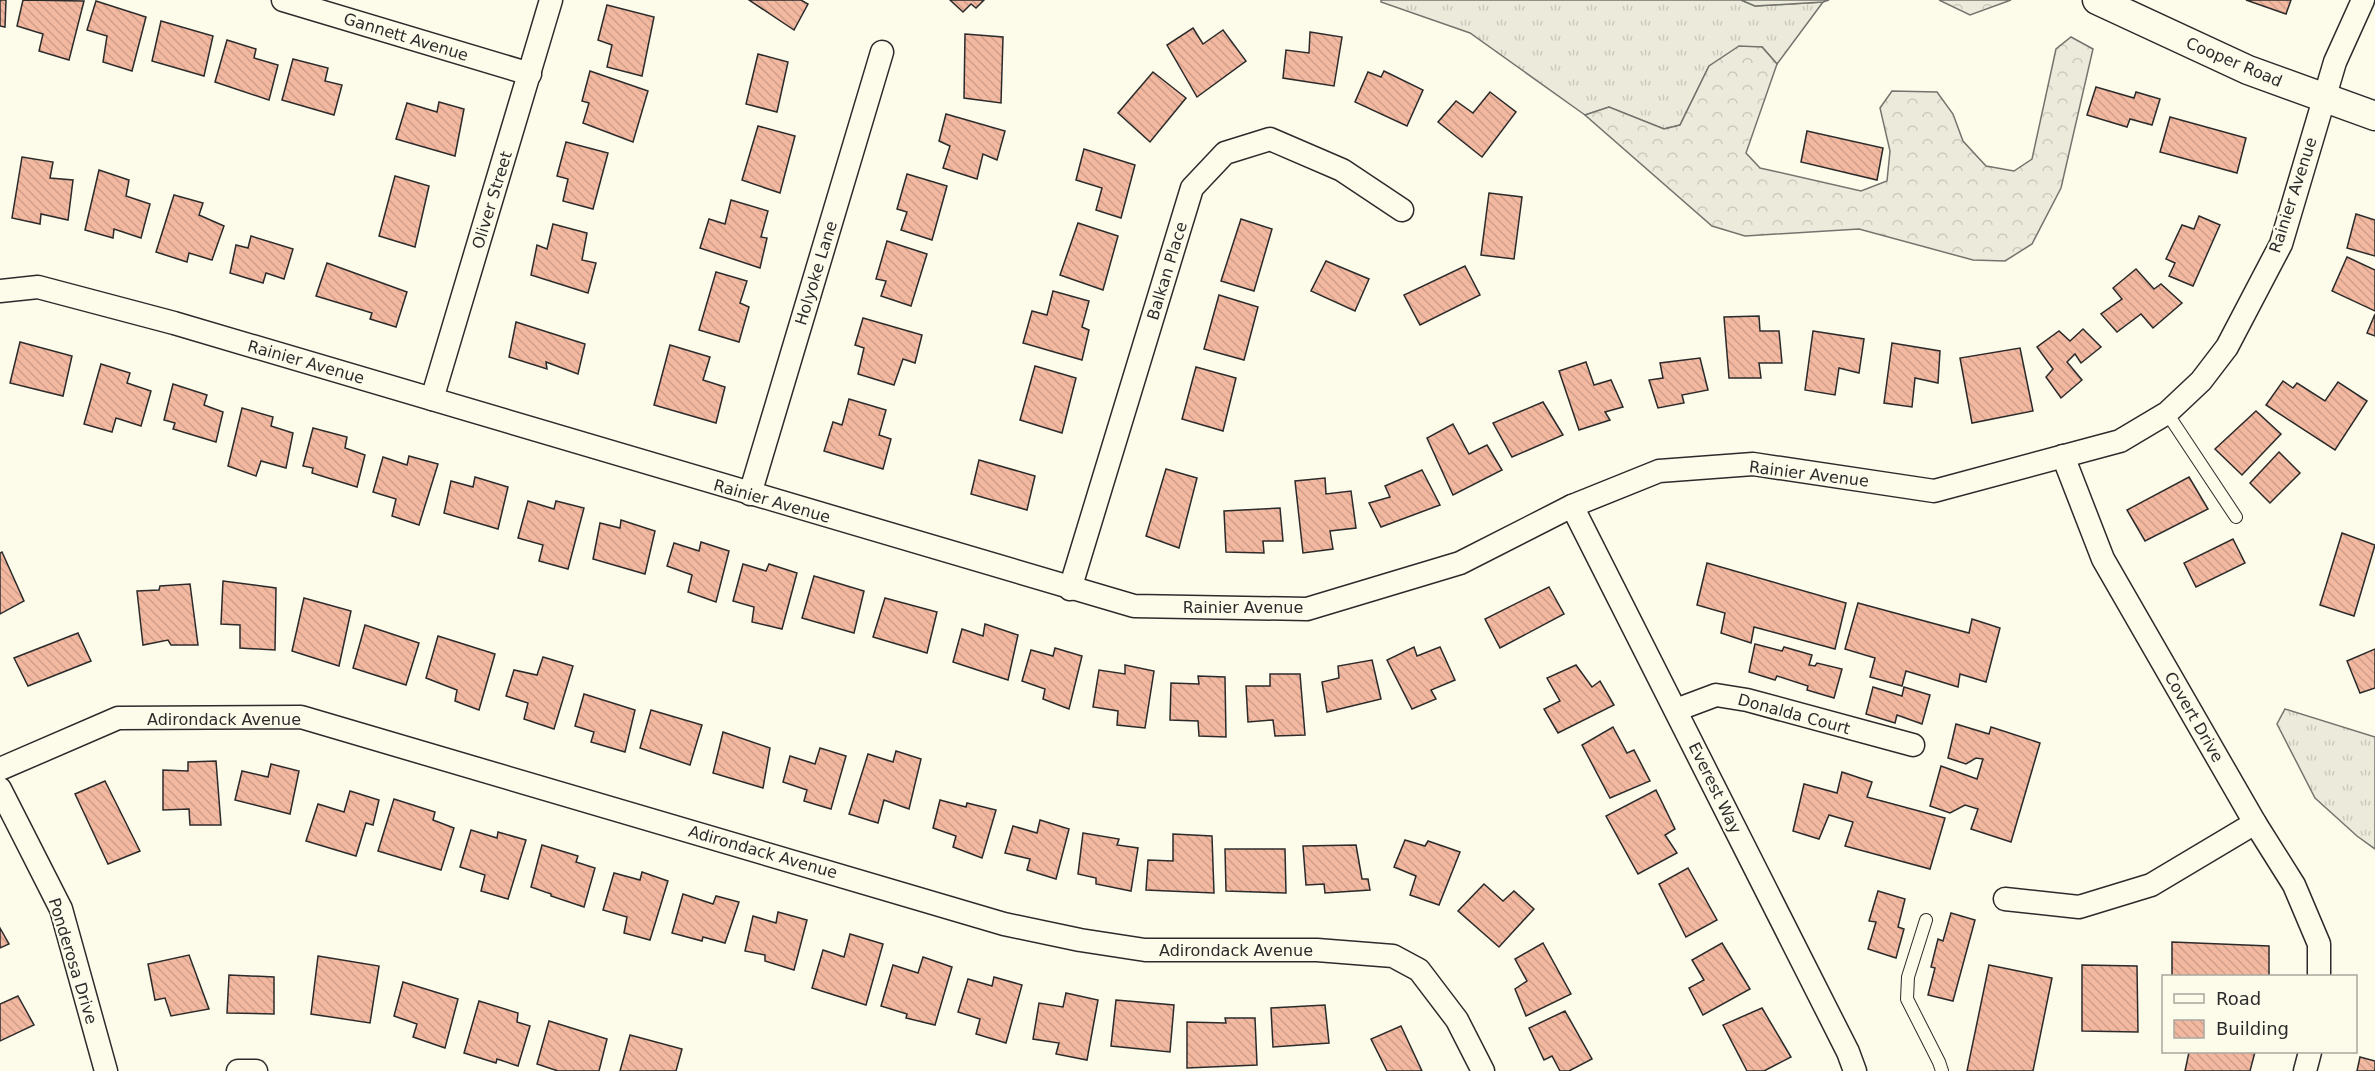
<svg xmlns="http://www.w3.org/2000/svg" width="2375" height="1071" font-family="'DejaVu Sans',sans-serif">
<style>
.grass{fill:url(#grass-tufts);stroke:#74746e;stroke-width:1.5}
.forest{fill:url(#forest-crowns);stroke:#74746e;stroke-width:1.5}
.building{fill:url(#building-back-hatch);stroke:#2b2b2b;stroke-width:1.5}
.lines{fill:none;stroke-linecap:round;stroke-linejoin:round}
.service-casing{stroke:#2b2b2b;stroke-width:14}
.minor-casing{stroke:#2b2b2b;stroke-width:25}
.tertiary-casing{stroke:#2b2b2b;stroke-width:31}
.service{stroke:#fdfbea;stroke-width:12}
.minor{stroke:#fdfbea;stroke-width:22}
.tertiary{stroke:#fdfbea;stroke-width:28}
.labels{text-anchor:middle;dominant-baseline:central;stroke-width:4.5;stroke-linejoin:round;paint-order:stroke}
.street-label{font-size:16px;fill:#2b2b2b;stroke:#fdfbea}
</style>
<defs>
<pattern id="grass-tufts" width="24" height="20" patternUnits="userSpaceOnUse" patternTransform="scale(1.5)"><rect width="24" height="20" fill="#ecebdb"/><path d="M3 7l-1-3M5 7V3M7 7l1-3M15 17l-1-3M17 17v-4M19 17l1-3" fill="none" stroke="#cbcabc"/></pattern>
<pattern id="forest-crowns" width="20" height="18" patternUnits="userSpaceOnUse" patternTransform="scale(1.5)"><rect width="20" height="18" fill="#ecebdb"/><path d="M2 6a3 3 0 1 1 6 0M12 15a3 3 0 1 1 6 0" fill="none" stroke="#cbcabc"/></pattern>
<pattern id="building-back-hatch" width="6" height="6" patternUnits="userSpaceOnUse" patternTransform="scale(1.5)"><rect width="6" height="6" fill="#f2b8a0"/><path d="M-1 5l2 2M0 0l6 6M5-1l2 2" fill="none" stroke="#d09e8a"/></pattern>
</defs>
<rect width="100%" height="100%" fill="#fdfbea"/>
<!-- grass -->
<g class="grass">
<path d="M1381,0H1741L1755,6L1823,2L1777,64L1762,47L1709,66L1680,125L1664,129L1609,107L1585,115L1470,33L1381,2Z"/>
<path d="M2285,709L2375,737V849L2357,836L2315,798L2277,724Z"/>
</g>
<!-- forest -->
<g class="forest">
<path d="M1741,0H1829L1823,2L1755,6Z"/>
<path d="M1939,0H2011L1970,15Z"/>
<path d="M2071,37L2093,49L2061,188L2032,244L2005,261L1973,260L1859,229L1745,236L1712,226L1585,115L1609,107L1664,129L1680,125L1709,66L1739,46L1762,47L1777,64L1746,153L1760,168L1861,191L1887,181L1890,151L1880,108L1892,91L1937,92L1953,114L1963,141L1986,166L2014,171L2032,159L2056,49Z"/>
</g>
<!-- building -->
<g class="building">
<path d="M0,0H6L5,27L0,26Z"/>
<path d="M23,0L84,1L69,60L39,51L43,34L17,26Z"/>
<path d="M749,0H801L808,4L794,30Z"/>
<path d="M950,0H984L976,8L971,4L963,12Z"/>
<path d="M2246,0H2291L2286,14Z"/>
<path d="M96,1L146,17L132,71L103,62L107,36L87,30Z"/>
<path d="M607,5L654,17L642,76L607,67L612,45L598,40Z"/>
<path d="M161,21L213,36L204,76L152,61Z"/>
<path d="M1193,28L1203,44L1223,30L1246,61L1197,97L1167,45Z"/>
<path d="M1310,32L1342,37L1334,86L1283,78L1286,50L1309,53Z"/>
<path d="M965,34L1003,37L1001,103L964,98Z"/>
<path d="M227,40L256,49L254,58L278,65L269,100L215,82Z"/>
<path d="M758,54L788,62L777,112L746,104Z"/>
<path d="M293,59L328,68L325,81L342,85L334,115L282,100Z"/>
<path d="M590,71L648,91L633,142L583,123L589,103L582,101Z"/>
<path d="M1384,71L1423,90L1407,126L1355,102L1368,72L1381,77Z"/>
<path d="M1153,72L1186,98L1150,142L1118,113Z"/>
<path d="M2096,87L2134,98L2136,92L2160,99L2152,125L2130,119L2127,127L2087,115Z"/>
<path d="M1490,92L1516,112L1482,157L1438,122L1456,101L1473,113Z"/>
<path d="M439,102L464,109L455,156L396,139L407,103L437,112Z"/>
<path d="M946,114L1005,131L997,160L983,154L977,179L943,168L950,146L939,141Z"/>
<path d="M2170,117L2246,138L2237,173L2160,152Z"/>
<path d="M758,126L795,136L780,193L742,180Z"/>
<path d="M1807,131L1883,148L1877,180L1801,162Z"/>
<path d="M566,142L608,153L593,209L563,201L568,179L557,176Z"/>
<path d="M1084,149L1135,165L1121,218L1096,210L1102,188L1076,180Z"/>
<path d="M22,157L53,162L50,178L73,180L68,220L41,214L40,224L12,218Z"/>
<path d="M99,170L129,180L126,196L150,204L141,238L114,229L113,238L85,230Z"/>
<path d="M907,174L947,186L932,240L901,230L907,212L897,209Z"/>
<path d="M395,176L429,186L415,247L379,236Z"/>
<path d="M1489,193L1522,197L1514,259L1481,255Z"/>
<path d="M174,195L203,203L199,215L224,226L212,260L189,253L187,262L156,252Z"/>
<path d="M731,200L768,211L761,237L767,238L760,268L700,248L709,219L725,224Z"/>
<path d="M2356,214L2375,220V256L2347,248Z"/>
<path d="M2199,216L2220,225L2193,286L2169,276L2175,263L2166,259L2182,225L2194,229Z"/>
<path d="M1241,219L1272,229L1254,291L1221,281Z"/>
<path d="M1078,223L1118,236L1103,290L1060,275Z"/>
<path d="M553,224L587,233L582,260L596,263L588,293L531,275L537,245L547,249Z"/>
<path d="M251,236L293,249L284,279L266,273L263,283L230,273L236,245L248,248Z"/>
<path d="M887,241L927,254L911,306L881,296L886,281L876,279Z"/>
<path d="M2347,257L2375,270V311L2332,291Z"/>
<path d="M1326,261L1369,279L1355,311L1311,291Z"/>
<path d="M327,263L407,292L396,327L370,319L372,313L316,296Z"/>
<path d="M1465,266L1480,295L1420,325L1404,295Z"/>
<path d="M2136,269L2154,289L2161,284L2182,303L2153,328L2141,314L2117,332L2101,314L2122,299L2113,288Z"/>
<path d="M716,272L747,281L740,303L749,307L739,342L699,330Z"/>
<path d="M1053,291L1089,301L1082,327L1089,330L1082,360L1023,343L1032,311L1047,315Z"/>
<path d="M1219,295L1258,307L1244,360L1204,349Z"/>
<path d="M2375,314V336L2367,333Z"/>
<path d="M1759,316L1760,331H1779L1782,363H1759L1761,378H1729L1724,317Z"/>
<path d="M863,318L922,335L915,363L903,359L894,385L858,374L864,348L855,345Z"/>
<path d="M516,322L585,344L578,374L546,362L547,369L509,357Z"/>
<path d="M2083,329L2101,347L2081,363L2075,354L2067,362L2082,380L2061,398L2046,377L2053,369L2037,347L2059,331L2070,341Z"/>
<path d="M1813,331L1864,339L1859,373L1839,368L1835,395L1805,390Z"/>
<path d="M20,342L72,356L63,396L10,383Z"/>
<path d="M1892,343L1940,351L1938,383L1915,378L1912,407L1884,403Z"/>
<path d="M670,345L710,357L703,380L725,387L716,423L654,405Z"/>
<path d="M2020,348L2033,411L1972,423L1960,358Z"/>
<path d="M1700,358L1708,390L1682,395L1684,403L1658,408L1649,380L1663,378L1660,363Z"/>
<path d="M1586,362L1594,385L1611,380L1623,407L1605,412L1610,420L1579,430L1559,371Z"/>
<path d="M101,364L130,373L127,383L151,391L141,426L116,418L112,432L84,424Z"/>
<path d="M1035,366L1076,378L1062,433L1020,420Z"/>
<path d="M1196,367L1236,378L1223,431L1182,419Z"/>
<path d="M2283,381L2293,388L2297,383L2325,401L2338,382L2367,401L2335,450L2266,405Z"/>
<path d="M173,384L207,395L204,405L223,412L216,442L173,429L175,423L164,420Z"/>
<path d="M849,399L886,410L879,435L891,439L883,469L824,451L833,422L842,425Z"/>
<path d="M1543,402L1563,435L1512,457L1493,423Z"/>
<path d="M242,408L273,417L271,426L293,433L286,468L261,461L256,476L228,466Z"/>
<path d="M2256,411L2281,434L2242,475L2215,449Z"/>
<path d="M1453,424L1469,454L1487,445L1502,470L1453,495L1427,438Z"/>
<path d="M313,428L347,437L345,448L365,455L357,487L312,473L313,468L303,466Z"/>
<path d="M2279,452L2300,473L2270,503L2250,483Z"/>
<path d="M409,456L438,464L419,525L392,516L396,499L373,492L383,457L407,465Z"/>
<path d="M979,460L1035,476L1027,510L971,494Z"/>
<path d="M1166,469L1197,478L1179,548L1146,536Z"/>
<path d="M1422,470L1440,505L1381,527L1369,503L1390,497L1385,486Z"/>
<path d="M475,477L508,487L498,529L444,513L451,481L473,487Z"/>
<path d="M2189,477L2208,509L2145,541L2127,510Z"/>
<path d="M1325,478L1326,494L1351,491L1356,528L1330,531L1333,549L1303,553L1295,481Z"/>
<path d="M528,501L554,509L556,501L584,508L568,569L539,561L543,545L518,538Z"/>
<path d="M1280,508L1283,541H1263L1264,553L1226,552L1224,511Z"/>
<path d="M621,520L655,531L645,574L593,559L600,523L620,528Z"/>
<path d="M2342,533L2375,545L2354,616L2320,605Z"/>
<path d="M2233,539L2245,563L2196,587L2184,563Z"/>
<path d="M701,542L729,551L716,602L688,592L692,575L667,566L674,543L699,551Z"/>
<path d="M2,552L24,601L0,614V553Z"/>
<path d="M1707,563L1846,603L1835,649L1754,627L1751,643L1721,633L1725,613L1697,605Z"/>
<path d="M743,564L766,571L769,564L797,573L782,629L752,622L754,607L733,601Z"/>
<path d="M814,576L864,591L854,633L802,618Z"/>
<path d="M223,581L276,588L275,650L240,648V625L221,624Z"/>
<path d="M190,584L198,645H171L168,640L143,645L137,591L159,590L160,586Z"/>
<path d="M1549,587L1564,614L1500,648L1485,619Z"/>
<path d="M304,598L351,611L339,666L292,651Z"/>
<path d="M885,598L937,612L927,653L873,637Z"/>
<path d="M1858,603L1969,633L1972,619L2000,628L1986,682L1960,674L1958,687L1906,671L1902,686L1870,677L1875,658L1845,649Z"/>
<path d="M985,624L1018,635L1008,680L953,662L962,629L983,636Z"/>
<path d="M365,625L419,643L406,685L353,668Z"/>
<path d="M78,633L91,661L28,686L14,658Z"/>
<path d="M438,636L495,654L479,710L455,701L457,690L426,678Z"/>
<path d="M1755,644L1782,651L1784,647L1812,655L1809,665L1815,666L1817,663L1842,669L1834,698L1807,690L1808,686L1777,676L1775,680L1749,672Z"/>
<path d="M1414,647L1417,656L1440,647L1455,680L1431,690L1436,699L1412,709L1387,660Z"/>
<path d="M1055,648L1082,656L1069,709L1043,699L1045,689L1022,681L1031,650L1053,656Z"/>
<path d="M2375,649V688L2360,693L2347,661Z"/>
<path d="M543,657L573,666L554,729L524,719L528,703L506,696L514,670L537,675Z"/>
<path d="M1372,660L1381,699L1327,712L1322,682L1339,678L1338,666Z"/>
<path d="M1125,665L1154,671L1145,728L1117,725L1118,711L1093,707L1099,670L1125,674Z"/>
<path d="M1576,665L1592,687L1600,681L1614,705L1558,733L1544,709L1560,701L1547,678Z"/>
<path d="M1270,674H1300L1305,735L1275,736L1273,720L1248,722L1246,686H1270Z"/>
<path d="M1198,676L1225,677L1226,737L1199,736L1198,721L1170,720L1171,683L1199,684Z"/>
<path d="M1873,687L1902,696L1904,687L1930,695L1922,724L1897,715L1895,723L1866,714Z"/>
<path d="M584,694L635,710L625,752L591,742L594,732L575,726Z"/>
<path d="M651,710L702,725L690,765L640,748Z"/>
<path d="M1956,724L1989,734L1991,727L2040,743L2011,842L1971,829L1978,809L1965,805L1950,813L1930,806L1941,766L1977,779L1983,759L1976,758L1966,764L1948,758Z"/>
<path d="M1613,727L1627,753L1634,750L1650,781L1610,798L1582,745Z"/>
<path d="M723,732L770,748L763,788L713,773Z"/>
<path d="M820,748L846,756L831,809L804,801L807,790L783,782L790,756L815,764Z"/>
<path d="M896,751L921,759L909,809L884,800L878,823L849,814L868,754L893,762Z"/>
<path d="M216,761L221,825H190L189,809L163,810V770L188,771V762Z"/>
<path d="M271,764L299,771L290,814L235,800L242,771L268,777Z"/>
<path d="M1842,772L1872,782L1867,797L1945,818L1930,869L1845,846L1853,822L1829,815L1819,839L1793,831L1804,784L1837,793Z"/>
<path d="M105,781L140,851L108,864L75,794Z"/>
<path d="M1656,790L1675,829L1665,835L1677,853L1638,874L1606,816Z"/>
<path d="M350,791L379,800L373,825L366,823L356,856L306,841L318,804L344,812Z"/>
<path d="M394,799L435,812L433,820L454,828L441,870L378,851Z"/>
<path d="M940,800L966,807L967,803L996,810L982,858L953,847L956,836L933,828Z"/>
<path d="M1040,820L1069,829L1056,879L1027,870L1030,859L1005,853L1013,826L1037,833Z"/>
<path d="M471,830L497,838L498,832L526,840L508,899L481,891L485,875L460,867Z"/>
<path d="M1083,833L1119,839L1117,845L1138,848L1131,891L1096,884V878L1078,874Z"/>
<path d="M1173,834L1212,836L1214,893L1146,890L1148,860L1173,861Z"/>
<path d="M1405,840L1425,846L1428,841L1460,852L1439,905L1410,895L1416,876L1394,867Z"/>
<path d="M542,845L578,856L576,862L595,868L584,907L551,896V894L531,887Z"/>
<path d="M1356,845L1362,879H1368L1370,890L1325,893L1324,884L1306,885L1303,846Z"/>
<path d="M1225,849H1285L1286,893L1226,891Z"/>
<path d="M1688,868L1717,920L1686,937L1659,884Z"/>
<path d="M642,872L668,881L650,940L624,933L627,917L603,910L614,873L640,880Z"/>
<path d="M1484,884L1503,901L1514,891L1534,909L1499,947L1458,911Z"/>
<path d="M1878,891L1905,899L1898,927L1904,929L1896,958L1868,949L1876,922L1869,921Z"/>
<path d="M683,894L713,904L716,896L739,902L725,943L703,937L702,941L672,933Z"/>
<path d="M778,912L807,920L794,970L765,961V955L745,951L753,916L776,923Z"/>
<path d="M1951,913L1975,920L1953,1001L1928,995L1935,968L1931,967L1938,939L1943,941Z"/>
<path d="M0,928L9,944L0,948Z"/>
<path d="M850,934L883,944L866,1005L812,988L823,950L844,957Z"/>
<path d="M2172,942L2269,946V976H2172Z"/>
<path d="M1543,943L1571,994L1526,1016L1515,989L1527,981L1515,959Z"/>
<path d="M1722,943L1750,989L1703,1015L1689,988L1704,980L1692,960Z"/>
<path d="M189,955L209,1009L171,1016L165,998L155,1000L148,964Z"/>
<path d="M318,956L379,966L370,1023L311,1014Z"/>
<path d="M923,957L952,967L935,1025L906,1018L907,1014L881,1006L893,965L918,973Z"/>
<path d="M1989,965L2052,978L2033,1071H1967Z"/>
<path d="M2082,965L2137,966L2138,1032L2082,1031Z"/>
<path d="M229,975L274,977V1014L227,1013Z"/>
<path d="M994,977L1022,985L1006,1043L976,1034L980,1019L958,1012L968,979L992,986Z"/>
<path d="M403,982L458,999L445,1048L413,1037L417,1024L394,1016Z"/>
<path d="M1066,993L1098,1000L1087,1060L1056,1054L1059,1043L1033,1039L1039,1003L1063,1007Z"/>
<path d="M18,996L34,1025L0,1041V1004Z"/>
<path d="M1116,1000L1174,1005L1170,1052L1111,1046Z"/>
<path d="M479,1001L518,1013L517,1022L530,1026L518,1066L497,1059L496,1063L464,1053Z"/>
<path d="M1325,1005L1329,1043L1273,1047L1271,1008Z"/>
<path d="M1762,1008L1791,1057L1764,1071H1747L1723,1025Z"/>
<path d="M1565,1011L1592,1059L1569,1071H1560L1552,1056L1544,1060L1529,1028Z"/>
<path d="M1225,1018H1255L1257,1065L1187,1068V1022L1226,1023Z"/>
<path d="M549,1021L607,1039L599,1071H558L537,1064Z"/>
<path d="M1401,1026L1422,1071H1387L1371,1039Z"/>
<path d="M630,1035L682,1049L676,1071H620Z"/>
<path d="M2189,1052H2255L2250,1071H2185Z"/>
<path d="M2360,1057L2375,1061V1071H2357Z"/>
</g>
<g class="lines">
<defs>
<g id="service">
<path d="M2167,413L2236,517"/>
<path d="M1926,920L1908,977L1907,999L1939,1062L1942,1071"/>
</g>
<g id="minor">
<path d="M283,0L530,74"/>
<path d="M0,291L38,287L174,323L1134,606L1307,609L1460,563L1572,506L1659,471L1753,464L1934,491L2120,441L2167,413L2201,381L2227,347L2281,244L2335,62L2363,0"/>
<path d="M432,399L551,0"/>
<path d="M2063,456L2103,559L2255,823L2294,885L2319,944V976"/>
<path d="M750,494L882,52"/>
<path d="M1572,506L1848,1052L1855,1071"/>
<path d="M1070,589L1192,188L1225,153L1270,139L1342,170L1402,210"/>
<path d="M1676,710L1716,695L1747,700L1913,745"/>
<path d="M0,769L118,718L301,717L1004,924L1080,940L1145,950H1317L1393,956L1419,970L1457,1020L1483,1071"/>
<path d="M0,789L61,909L106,1071"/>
<path d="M2005,899L2079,907L2151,885L2255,823"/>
<path d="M238,1071H256"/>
<path d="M2305,1071L2310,1052"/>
</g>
<path id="tertiary" d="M2097,0L2248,70L2375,116"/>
</defs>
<!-- service casing -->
<use href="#service" class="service-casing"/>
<!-- minor casing -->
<use href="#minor" class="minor-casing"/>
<!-- tertiary casing -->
<use href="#tertiary" class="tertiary-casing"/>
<!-- service -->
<use href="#service" class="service"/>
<!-- minor -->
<use href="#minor" class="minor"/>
<!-- tertiary -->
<use href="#tertiary" class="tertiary"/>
</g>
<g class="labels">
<!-- street labels -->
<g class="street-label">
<text transform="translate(406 37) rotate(17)">Gannett Avenue</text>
<text transform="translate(2234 62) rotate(23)">Cooper Road</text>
<text transform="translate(2293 195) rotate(-72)">Rainier Avenue</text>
<text transform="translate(492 200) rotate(-73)">Oliver Street</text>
<text transform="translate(1167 271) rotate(-73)">Balkan Place</text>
<text transform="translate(816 273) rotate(-73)">Holyoke Lane</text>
<text transform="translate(306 362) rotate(16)">Rainier Avenue</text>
<text transform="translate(1809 474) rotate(7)">Rainier Avenue</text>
<text transform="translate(772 501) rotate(16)">Rainier Avenue</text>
<text x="1243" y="607">Rainier Avenue</text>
<text transform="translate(1794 714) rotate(15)">Donalda Court</text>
<text transform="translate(2194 717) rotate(60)">Covert Drive</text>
<text x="224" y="719">Adirondack Avenue</text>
<text transform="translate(1715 788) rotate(64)">Everest Way</text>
<text transform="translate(763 852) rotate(16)">Adirondack Avenue</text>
<text x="1236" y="950">Adirondack Avenue</text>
<text transform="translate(73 961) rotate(73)">Ponderosa Drive</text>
</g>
</g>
<!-- legend -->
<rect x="2162" y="975" width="195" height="78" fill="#fdfbea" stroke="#a9a89e" stroke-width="1.5"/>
<rect x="2174" y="994" width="30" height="9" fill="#fdfbea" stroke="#a9a89e" stroke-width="1.5"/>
<text x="2216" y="1005" font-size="18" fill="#2b2b2b">Road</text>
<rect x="2174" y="1020" width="30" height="18" fill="url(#building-back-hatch)" stroke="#a9a89e" stroke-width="1.5"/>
<text x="2216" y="1035" font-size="18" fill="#2b2b2b">Building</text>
</svg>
